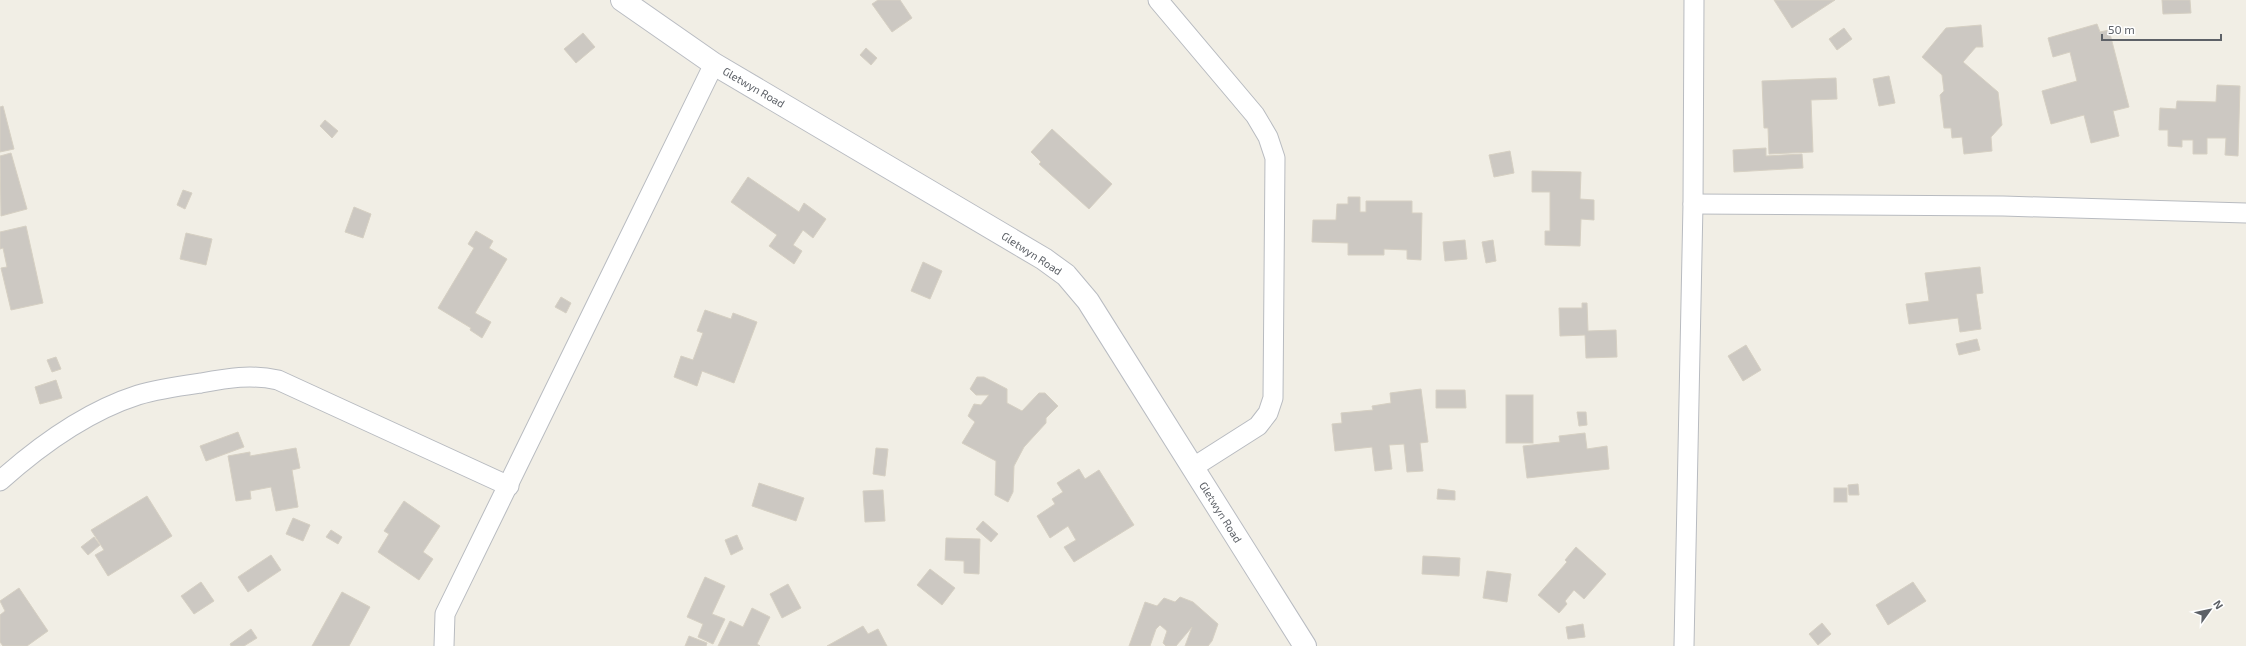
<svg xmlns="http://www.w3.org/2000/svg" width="2246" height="646" font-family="'Exo 2',sans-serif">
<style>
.building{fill:#ccc8c2;stroke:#d6d0c3}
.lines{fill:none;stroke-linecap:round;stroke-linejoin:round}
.street-casing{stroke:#b8bbc0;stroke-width:21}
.secondary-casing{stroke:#b9bcc2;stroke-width:24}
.street{stroke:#fff;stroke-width:19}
.secondary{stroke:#fff;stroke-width:22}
.labels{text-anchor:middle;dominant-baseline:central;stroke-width:3.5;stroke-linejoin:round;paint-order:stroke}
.street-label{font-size:11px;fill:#5d6167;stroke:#fff}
</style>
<rect width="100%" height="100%" fill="#f1eee5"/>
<!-- building -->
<g class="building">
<path d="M878,0H900L912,18L892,32L872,4Z"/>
<path d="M1774,0H1835L1792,28Z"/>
<path d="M2162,0H2190L2191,13L2163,14Z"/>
<path d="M2097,24L2100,32L2109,30L2129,107L2113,111L2119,136L2091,143L2084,115L2051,124L2042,91L2077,81L2070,52L2053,57L2048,38Z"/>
<path d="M1981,25L1983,47H1976L1963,62L1998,92L2002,125L1991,137L1992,151L1964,154L1962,137L1952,138L1951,128H1944L1940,95L1944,91L1942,75L1922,57L1946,28Z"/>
<path d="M1844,28L1852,39L1837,50L1829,39Z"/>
<path d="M583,33L595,47L576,63L564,49Z"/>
<path d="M866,48L877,58L871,65L860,55Z"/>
<path d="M1889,76L1895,103L1879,106L1873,79Z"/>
<path d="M1836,78L1837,99L1811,100L1813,152L1769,154L1768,128H1764L1762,81Z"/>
<path d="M2217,85L2240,86L2238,156L2225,155L2226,138H2207V154H2193V140H2182V147L2168,146V130H2159L2160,108L2176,109L2177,101L2216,102Z"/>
<path d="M3,106L14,149L0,152V107Z"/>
<path d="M325,120L338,131L332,138L320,126Z"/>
<path d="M1052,129L1112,184L1089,209L1039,164L1041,162L1031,152Z"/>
<path d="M1766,148V156L1802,154L1803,168L1734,172L1733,150Z"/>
<path d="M1510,151L1514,173L1494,177L1489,155Z"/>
<path d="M11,153L27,209L1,216L0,156Z"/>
<path d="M1532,171L1581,172L1580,199L1594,200V220L1581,219L1580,246L1545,245V231H1550V192H1532Z"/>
<path d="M748,177L799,212L804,203L826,219L813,238L803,230L793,245L802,251L794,264L769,246L777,235L731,202Z"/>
<path d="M183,190L192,193L185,209L177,205Z"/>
<path d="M1348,197H1360V212H1366V201H1412V213H1422L1421,260L1407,259V250L1384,249V255H1348V243L1312,242L1313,220H1336L1337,204H1348Z"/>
<path d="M354,207L371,214L363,238L345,232Z"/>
<path d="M26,226L43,303L11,310L1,268L7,267L3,248L0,249V232Z"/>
<path d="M476,231L493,241L489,248L507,259L475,313L491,322L482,338L470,330L471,328L438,308L474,248L468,244Z"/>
<path d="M186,233L212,239L206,265L180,259Z"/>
<path d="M1465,240L1467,259L1445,261L1443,242Z"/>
<path d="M1493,240L1496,261L1486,263L1482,242Z"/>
<path d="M923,262L942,271L930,299L911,291Z"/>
<path d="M1980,267L1983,293L1976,294L1981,329L1960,332L1958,318L1909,324L1906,304L1929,301L1925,273Z"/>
<path d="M561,297L571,303L566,313L555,307Z"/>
<path d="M1582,303H1587L1588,331L1616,330L1617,357L1586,358L1585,335L1560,336L1559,308H1582Z"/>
<path d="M705,310L731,319L733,313L757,322L734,383L702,371L697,386L674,377L681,356L693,360L703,333L697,331Z"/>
<path d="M1977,339L1980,350L1959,355L1956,344Z"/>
<path d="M1746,345L1761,370L1743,381L1728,356Z"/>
<path d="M56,357L61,369L52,372L47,360Z"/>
<path d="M977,377H984L1007,389V403L1022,411L1039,393H1045L1058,406L1046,418V423L1024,447L1014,466L1013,492L1008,502L995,495L996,461L962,443L975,422L968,416L974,404L981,405L989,395H976L970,389Z"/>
<path d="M56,380L62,398L40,404L35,387Z"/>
<path d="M1421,389L1428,442L1420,443L1423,471L1407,472L1404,444L1389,445L1392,469L1375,471L1372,447L1335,451L1332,424L1342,423L1341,413L1373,410L1372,406L1391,403L1390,393Z"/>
<path d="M1436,390H1465L1466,408H1436Z"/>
<rect x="1506" y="395" width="27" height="48"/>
<path d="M1577,412H1586L1587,425L1579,426Z"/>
<path d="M238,432L244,447L206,461L200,446Z"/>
<path d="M1585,433L1587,449L1607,446L1609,469L1527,478L1523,446L1560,442L1559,436Z"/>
<path d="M296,448L300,468L292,470L298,507L276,511L271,487L250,491L251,499L236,501L228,456L250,452V456Z"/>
<path d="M876,448L888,449L885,476L873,474Z"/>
<path d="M1079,469L1085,479L1099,470L1134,525L1074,562L1064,547L1076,540L1068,526L1050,538L1037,516L1055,504L1052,499L1063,492L1057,483Z"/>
<path d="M759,483L804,498L796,521L752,506Z"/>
<path d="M1858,484L1859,495H1849L1848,485Z"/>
<rect x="1834" y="488" width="13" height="14"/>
<path d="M1438,489L1455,491V500L1437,499Z"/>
<path d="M883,490L885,521L865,522L863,491Z"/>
<path d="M147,496L172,536L108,576L95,555L104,550L91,530Z"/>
<path d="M404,501L440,526L423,552L433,559L419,580L378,552L389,534L384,531Z"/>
<path d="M293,518L310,525L303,541L286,534Z"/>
<path d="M983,521L998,534L991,542L976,529Z"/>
<path d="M331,530L342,537L338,544L326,537Z"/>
<path d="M737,535L743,549L731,555L725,540Z"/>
<path d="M94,537L100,545L88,555L81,547Z"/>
<path d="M946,538L980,539L979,574L964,573V561L945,560Z"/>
<path d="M1576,547L1606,574L1584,599L1574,590L1565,601L1567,604L1559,613L1538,595L1567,562L1565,560Z"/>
<path d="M271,555L281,570L248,592L238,577Z"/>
<path d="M1423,556L1460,558L1459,576L1422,574Z"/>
<path d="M930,569L955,588L942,605L917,585Z"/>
<path d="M1487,571L1511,574L1507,602L1483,598Z"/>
<path d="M705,577L725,586L712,614L725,619L713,644L698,637L703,624L687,617Z"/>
<path d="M201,582L214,601L194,614L181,596Z"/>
<path d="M1913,582L1926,601L1888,625L1876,605Z"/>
<path d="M788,584L801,608L782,618L770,594Z"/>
<path d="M19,588L48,631L27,646H3L0,642V615L5,611L0,601Z"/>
<path d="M342,592L370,607L349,646H312Z"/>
<path d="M1180,597L1193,602L1218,624L1212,641L1208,646H1185L1192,627L1176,646H1166L1163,643L1167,631L1160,625L1156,629L1150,646H1129L1145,602L1157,606L1164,598L1175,602Z"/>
<path d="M752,608L770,617L757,644L760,646H718L730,621L743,627Z"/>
<path d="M1822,623L1831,634L1818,645L1809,634Z"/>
<path d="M1583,624L1585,637L1568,639L1566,627Z"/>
<path d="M863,626L868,634L878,629L887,646H827Z"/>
<path d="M251,629L257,638L244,646H231L230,644Z"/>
<path d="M689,636L707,643L706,646H685Z"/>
</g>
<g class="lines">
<defs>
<g id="street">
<path d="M1158,0L1255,115L1268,137L1275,158L1273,398L1268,413L1258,426L1192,468"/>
<path d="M1693,204L2003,206L2246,213"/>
<path d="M0,481C39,446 88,411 138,395C158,389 180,386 201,383C228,378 251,374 278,380L509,486"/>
<path d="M444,646L445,614L714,64"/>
<path d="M1684,646L1693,204L1694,0"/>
</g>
<path id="secondary" d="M622,0L714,64L1044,259L1066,275L1088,301L1305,646"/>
</defs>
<!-- street casing -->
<use href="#street" class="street-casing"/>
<!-- secondary casing -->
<use href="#secondary" class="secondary-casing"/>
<!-- street -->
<use href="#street" class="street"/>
<!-- secondary -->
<use href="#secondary" class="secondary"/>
</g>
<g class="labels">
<!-- street labels -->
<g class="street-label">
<text transform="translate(754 87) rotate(30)">Gletwyn Road</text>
<text transform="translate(1032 253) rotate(33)">Gletwyn Road</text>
<text transform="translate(1221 512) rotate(58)">Gletwyn Road</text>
</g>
</g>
<!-- north arrow -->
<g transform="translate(2210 610) rotate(57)" stroke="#ffffff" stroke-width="3" paint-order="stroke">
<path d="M0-3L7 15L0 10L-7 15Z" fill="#5d6167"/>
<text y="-6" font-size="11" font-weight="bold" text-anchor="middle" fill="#5d6167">N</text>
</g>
<!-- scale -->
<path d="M2102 34v6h119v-6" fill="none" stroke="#5d6167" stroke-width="2"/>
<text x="2108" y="34" font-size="12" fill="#5d6167" stroke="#ffffff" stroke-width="3" paint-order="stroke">50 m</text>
</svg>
